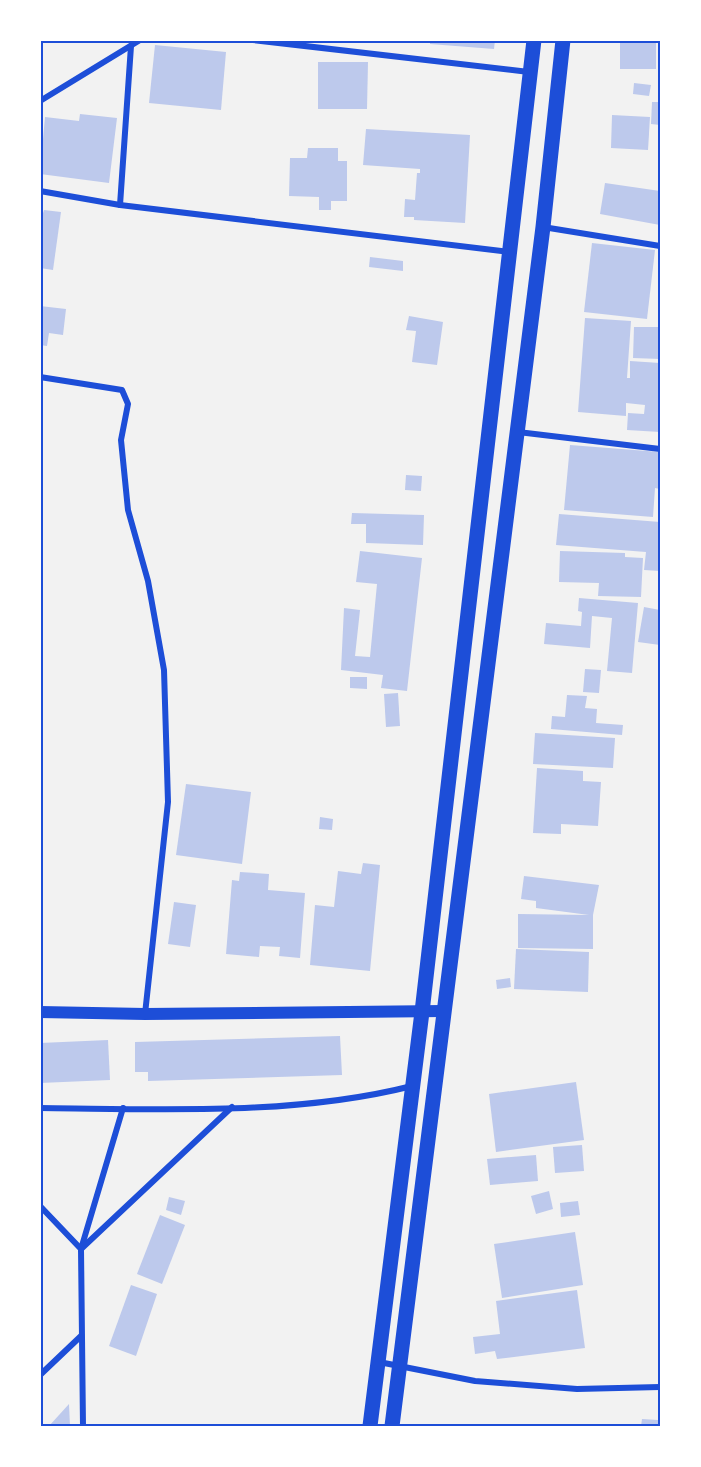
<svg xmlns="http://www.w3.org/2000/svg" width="701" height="1467" font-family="'Fira Sans Condensed',sans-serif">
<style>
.building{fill:#bdc9ec}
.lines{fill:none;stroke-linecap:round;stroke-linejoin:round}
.minor{stroke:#1d4ed8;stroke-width:6}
.secondary{stroke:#1d4ed8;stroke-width:12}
.primary{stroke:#1d4ed8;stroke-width:15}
.neatline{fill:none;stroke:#1d4ed8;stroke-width:2}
</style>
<rect width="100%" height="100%" fill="#f2f2f2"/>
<!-- building -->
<g class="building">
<path d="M430,40H495L494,49L430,44Z"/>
<rect x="620" y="40" width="36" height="29"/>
<path d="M155,45L226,52L221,110L149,103Z"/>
<path d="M318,62H368L367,109H318Z"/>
<path d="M634,83L651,85L649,96L633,94Z"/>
<path d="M652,102H660V125L651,124Z"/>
<path d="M80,114L117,118L109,183L40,174V139H43L45,117L79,121Z"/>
<path d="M612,115L650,117L648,150L611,148Z"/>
<path d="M366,129L470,135L465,223L414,220V217H404L405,199L415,200L417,173H420V169L363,165Z"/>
<path d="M308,148H338V161H347V201H331V210H319V197L289,196L290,158H307Z"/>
<path d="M605,183L660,191V225L600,214Z"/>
<path d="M44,210L61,212L53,270L40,268V223Z"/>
<path d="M592,243L655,250L647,319L584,312Z"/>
<path d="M370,257L403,261V271L369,267Z"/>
<path d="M40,306L66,309L63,335L49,333L47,346L40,345Z"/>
<path d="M409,316L443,322L437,365L412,362L416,331L406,330Z"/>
<path d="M585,318L631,321L627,378H630V361L660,363V432L627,430L628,413L644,414L645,405L626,403V416L578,412Z"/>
<path d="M634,327H660V359L633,358Z"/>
<path d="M570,445L660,452V489L655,488L653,517L564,510Z"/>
<path d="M406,475L422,476L421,491L405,490Z"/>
<path d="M352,513L424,515L423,545L366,543V524H351Z"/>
<path d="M559,514L660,522V571L644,570L646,552L556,545Z"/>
<path d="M360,551L422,558L407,691L381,688L383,675L341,670L344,608L360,610L355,656L370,657L377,584L356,582Z"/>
<path d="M560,551L625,553V557L643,558L641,597L598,596L599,583L559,582Z"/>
<path d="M579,598L638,603L632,673L607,671L612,618L592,616L590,648L544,644L546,623L581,626L582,612L578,611Z"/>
<path d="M644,607L660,610V645L638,642Z"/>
<path d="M585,669L601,670L599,693L583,692Z"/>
<path d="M350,677H367V689L350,688Z"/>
<path d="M398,693L400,726L386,727L384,694Z"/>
<path d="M567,695L587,696L585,708L597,709L596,723L623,725L622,735L551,729L552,716L565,717Z"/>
<path d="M535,733L615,738L613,768L533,764Z"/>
<path d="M537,768L583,771V781L601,782L598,826L561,824V834L533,833Z"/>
<path d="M186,784L251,792L242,864L176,855Z"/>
<path d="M320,817L333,819L332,830L319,829Z"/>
<path d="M363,863L380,865L370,971L310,965L315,905L334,907L338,871L361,874Z"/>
<path d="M240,872L269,874L268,890L305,893L300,958L279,956L280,947L260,946L259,957L226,954L232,880L239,881Z"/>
<path d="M524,876L599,885L593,915V949L518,948V914L589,915L536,908V901L521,899Z"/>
<path d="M174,902L196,905L190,947L168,944Z"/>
<path d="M516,949L589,952L588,992L514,989Z"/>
<path d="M510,978L511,987L497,989L496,980Z"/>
<path d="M340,1036L342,1075L148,1081V1072H135V1042Z"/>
<path d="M108,1040L110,1080L40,1083V1043Z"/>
<path d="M576,1082L584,1140L496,1152L489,1094Z"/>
<path d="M582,1145L584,1171L555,1173L553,1147Z"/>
<path d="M536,1155L538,1181L490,1185L487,1159Z"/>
<path d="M549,1191L553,1209L536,1214L531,1196Z"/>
<path d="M169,1197L185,1201L181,1215L166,1210Z"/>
<path d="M578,1201L580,1215L561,1217L560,1203Z"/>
<path d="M160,1215L185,1225L162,1284L137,1274Z"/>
<path d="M575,1232L583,1285L502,1298L494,1244Z"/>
<path d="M131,1285L157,1294L136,1356L109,1346Z"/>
<path d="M577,1290L585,1348L497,1359L495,1351L475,1354L473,1337L500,1334L496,1301Z"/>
<path d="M69,1404L70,1426H49Z"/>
<path d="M642,1419L658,1420V1426H641Z"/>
</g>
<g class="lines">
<!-- minor -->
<g class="minor">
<path d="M253,40L529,72"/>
<path d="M40,101L140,40"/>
<path d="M40,191L120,205L510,252"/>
<path d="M120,205L131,46"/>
<path d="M543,227L660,246"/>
<path d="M40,377L122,390L128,404L121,440L128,510L148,581L164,670L168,802L145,1014"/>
<path d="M518,432L660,449"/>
<path d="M40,1108C162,1109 294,1116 412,1086"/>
<path d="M40,1206L81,1249"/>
<path d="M81,1249L123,1108"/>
<path d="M379,1362L475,1381L577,1389L660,1387"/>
<path d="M40,1375L81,1336"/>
<path d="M83,1426L81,1249L232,1107"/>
</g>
<!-- secondary -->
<path class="secondary" d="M40,1012L145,1014L443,1011"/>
<!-- primary -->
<g class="primary">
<path d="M370,1426L422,1012L534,40"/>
<path d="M392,1426L543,227L563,40"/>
</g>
</g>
<!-- border -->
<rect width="701" height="1467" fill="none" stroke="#ffffff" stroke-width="84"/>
<rect x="42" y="42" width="617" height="1383" class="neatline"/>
</svg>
